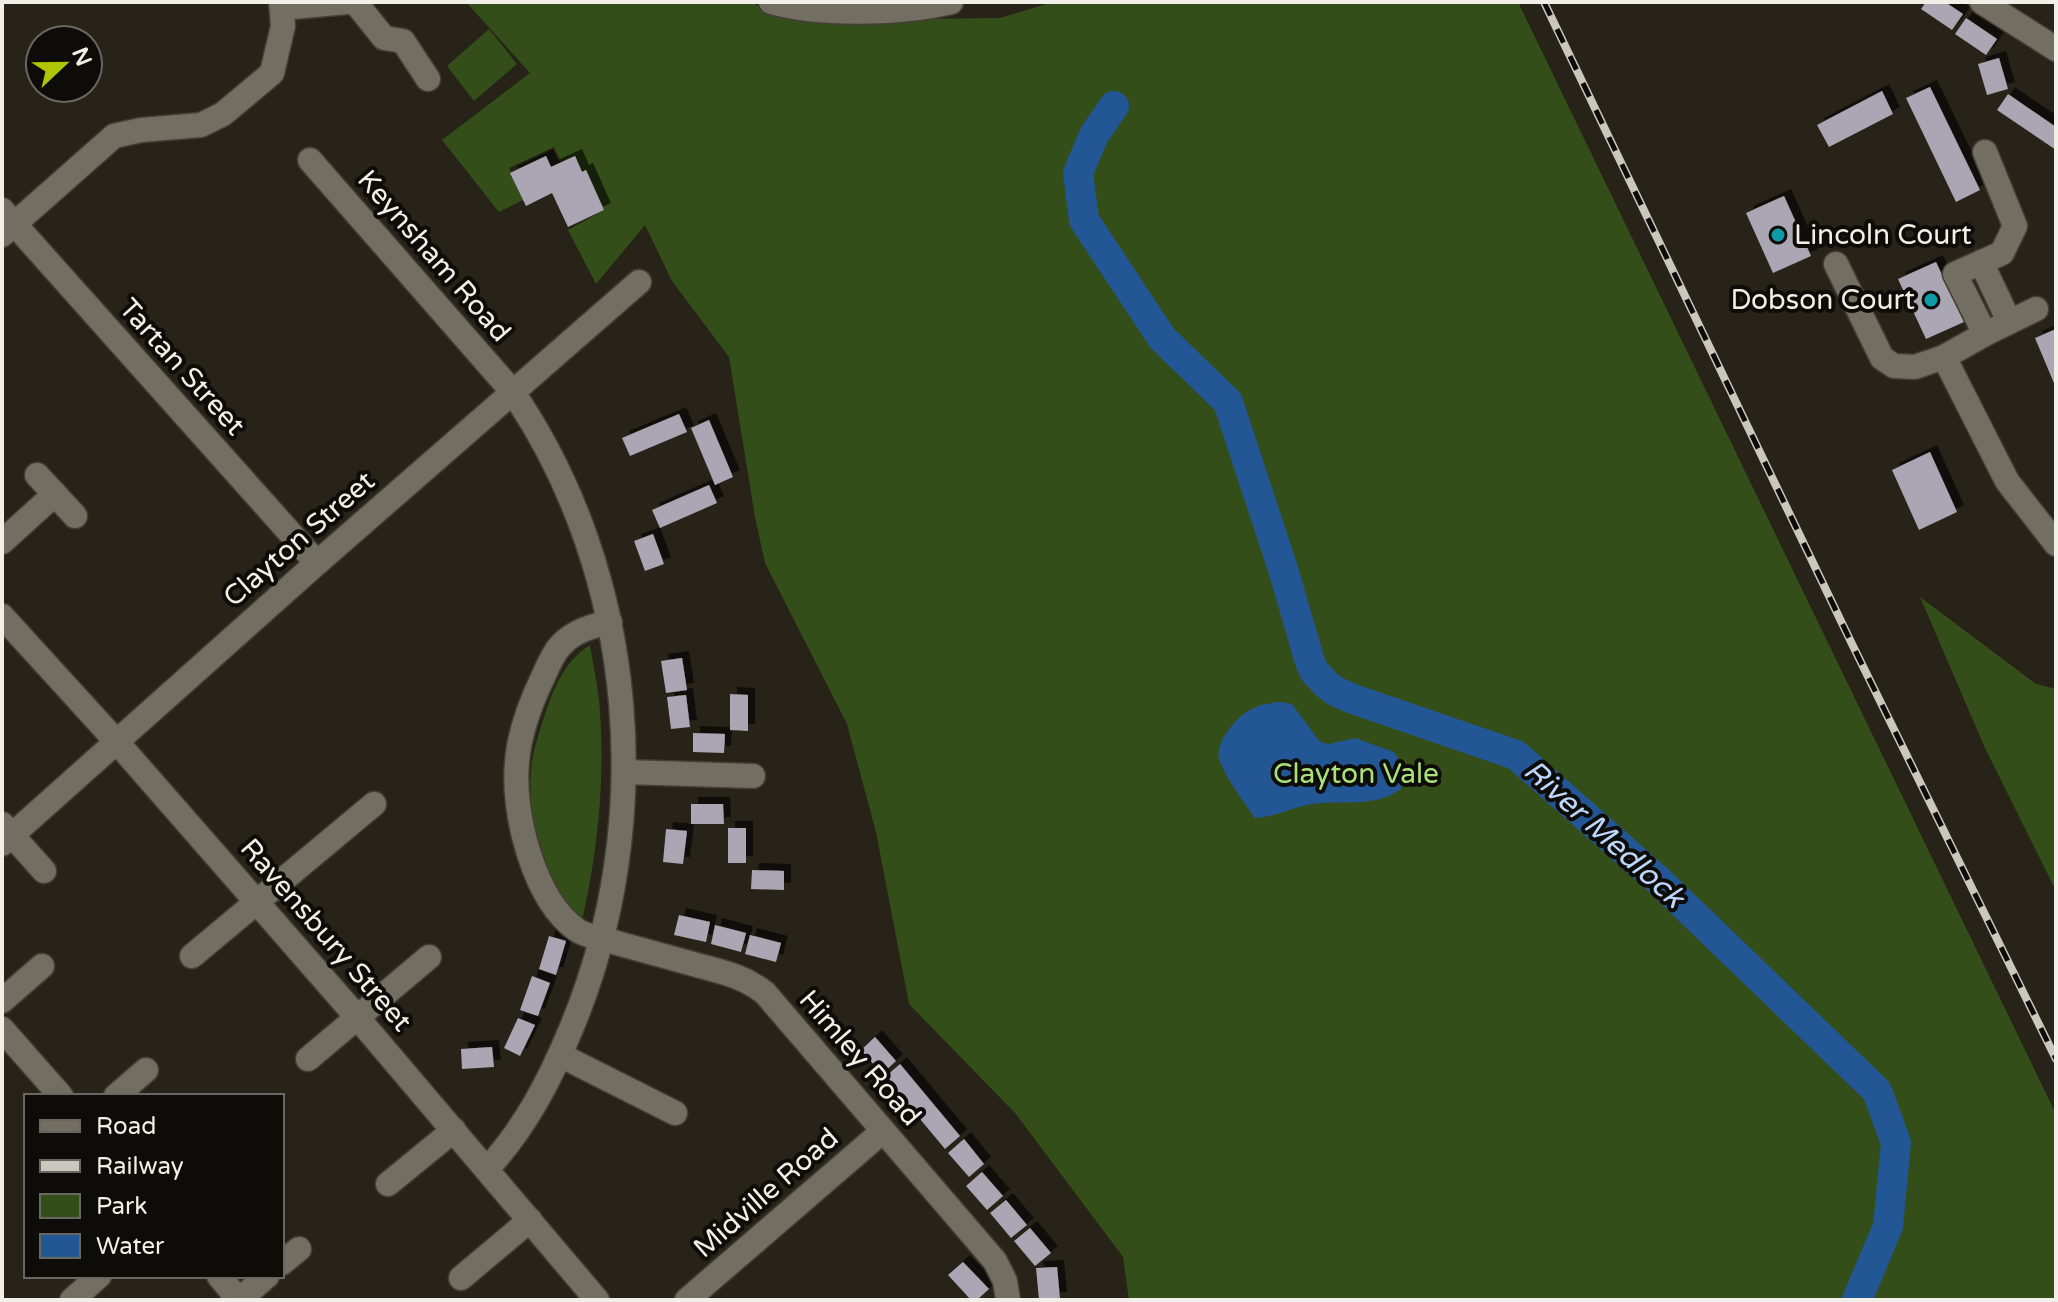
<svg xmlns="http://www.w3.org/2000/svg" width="2058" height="1302" font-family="'Varela Round',sans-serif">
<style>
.green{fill:#344e19}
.water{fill:#235695}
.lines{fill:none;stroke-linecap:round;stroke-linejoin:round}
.river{stroke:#235695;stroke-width:30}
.building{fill:#aba6b3;filter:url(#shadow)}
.minor-casing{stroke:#423e36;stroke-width:27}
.minor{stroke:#736e62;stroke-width:24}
.rail-casing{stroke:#cac7bf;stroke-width:8}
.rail{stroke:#0e0c08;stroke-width:5;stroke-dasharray:15;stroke-linecap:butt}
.culture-dot{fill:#0f9aa8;stroke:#0e0c08;stroke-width:3}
.labels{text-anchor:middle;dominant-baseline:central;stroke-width:8;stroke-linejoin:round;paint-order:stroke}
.poi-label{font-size:28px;fill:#f2efe8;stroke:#0e0c08;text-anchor:start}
.street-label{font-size:28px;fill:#f2efe8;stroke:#0e0c08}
.park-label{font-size:28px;fill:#aae078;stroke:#0e0c08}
.water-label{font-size:30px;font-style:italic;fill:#bcd7fc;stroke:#0e0c08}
</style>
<defs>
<filter id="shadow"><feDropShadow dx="7" dy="-7" stdDeviation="0" flood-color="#0009"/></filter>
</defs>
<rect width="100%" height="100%" fill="#272318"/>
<!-- green -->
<g class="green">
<path d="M466,2H750L774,13L908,19L1000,18L1053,2H1518L2056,1114V1300H1129L1123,1257L1015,1113L909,1004L876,832L847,724L765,563L755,517L729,357L672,281L645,225L596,284L568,230L604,210L586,171L582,172L575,156L561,162L554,147L509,168L523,200L499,212L442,140L530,73Z"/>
<path d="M489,29L517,64L474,101L447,66Z"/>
<path d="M1920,597L2036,684L2056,689V891L1985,748Z"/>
<path d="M590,645C593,664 597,682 599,700C606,774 598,850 582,921C546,882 527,825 531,772C532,751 540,731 546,711C555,685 566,660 590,645Z"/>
</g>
<!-- water -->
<path class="water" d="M1281,702L1292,704L1320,742L1329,744L1355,738L1394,752C1402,762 1401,776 1401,789C1396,792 1390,796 1384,798C1359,806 1330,799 1303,806C1287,810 1273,817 1255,818C1245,804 1224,775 1219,759C1217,752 1221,741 1225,735C1241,712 1253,704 1281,702Z"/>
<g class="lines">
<!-- river -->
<path class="river" d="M1114,106L1094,135L1078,173L1084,220L1162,338L1228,402L1283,569L1310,662L1314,671L1326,684L1335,691L1353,699L1516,755L1658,880L1877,1091L1896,1143L1888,1226L1857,1300"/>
</g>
<!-- building -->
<g class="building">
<path d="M1926,2H1945L1963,14L1952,30L1921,9Z"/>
<path d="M1966,18L1997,39L1986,55L1955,34Z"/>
<path d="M1999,58L2008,89L1987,95L1978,64Z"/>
<path d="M1930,87L1980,190L1956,202L1906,98Z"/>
<path d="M1882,91L1893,114L1829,147L1817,125Z"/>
<path d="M2008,94L2056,127V150L1997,110Z"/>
<path d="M546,156L551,167L575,156L582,172L586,170L604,210L568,227L552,193L526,206L510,173Z"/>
<path d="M1784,196L1811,256L1773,273L1746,213Z"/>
<path d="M1936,262L1964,322L1926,339L1898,279Z"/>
<path d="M2056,329V388L2035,338Z"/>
<path d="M679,414L687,432L630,456L622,438Z"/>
<path d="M709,420L733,477L715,485L691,428Z"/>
<path d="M1930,452L1957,512L1919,530L1892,470Z"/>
<path d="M709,485L717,503L660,528L652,510Z"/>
<path d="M653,534L664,564L645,571L634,541Z"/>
<path d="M682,658L687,690L666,693L661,661Z"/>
<path d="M730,694L748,695V731L730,730Z"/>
<path d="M686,695L690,727L671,729L667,697Z"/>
<path d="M693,733L725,734L724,753L693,752Z"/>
<path d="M691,804H723L724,824H691Z"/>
<rect x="728" y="828" width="18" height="35"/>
<path d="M666,829L687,831L683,864L663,862Z"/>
<path d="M752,870L784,871V890L751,889Z"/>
<path d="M679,915L710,922L706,942L674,935Z"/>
<path d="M715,925L746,933L741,952L711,944Z"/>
<path d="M750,935L781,943L776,962L745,954Z"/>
<path d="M549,936L566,941L556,975L539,969Z"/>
<path d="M532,976L550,983L538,1016L520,1010Z"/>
<path d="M518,1018L535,1025L520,1056L504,1048Z"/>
<path d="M875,1037L896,1061L882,1074L861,1050Z"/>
<path d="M492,1047L494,1067L462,1069L461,1049Z"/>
<path d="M900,1064L960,1136L945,1149L885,1077Z"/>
<path d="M964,1139L984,1164L969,1177L948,1153Z"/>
<path d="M982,1172L1003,1196L987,1210L966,1186Z"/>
<path d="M1006,1200L1027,1225L1011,1238L990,1213Z"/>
<path d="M1030,1228L1051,1253L1035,1266L1014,1241Z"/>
<path d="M963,1262L989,1289L977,1300H971L948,1275Z"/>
<path d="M1057,1267L1060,1299L1039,1300L1036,1268Z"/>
</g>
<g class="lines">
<defs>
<g id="minor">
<path d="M355,2L384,38L403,41L428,79"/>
<path d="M771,2C820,16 901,14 951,2"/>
<path d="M1982,2L2056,49"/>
<path d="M282,8L347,2"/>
<path d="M310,160L512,391C638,576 657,824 571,1029C550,1080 525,1128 487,1169"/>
<path d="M2,210L317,563"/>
<path d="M2,235L114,136L141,130L201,125L223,114L272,73L283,26L281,2"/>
<path d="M1981,262L2009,321"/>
<path d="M1836,264L1882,358L1894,366L1915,367L1944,357"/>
<path d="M2036,309L1985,334L1944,357L2007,481L2056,544"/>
<path d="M1985,334L1955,274L2002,253L2015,226L1985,152"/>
<path d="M37,475L75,516"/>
<path d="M2,542L55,494"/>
<path d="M2,616L116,741L357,1017L597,1300"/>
<path d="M610,622C592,626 574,631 561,645C553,653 548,666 543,677C530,704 519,733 517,763C512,813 534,900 577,930C587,937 605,939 617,943C642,950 668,957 693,964C721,972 742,975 765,993L995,1261L1005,1281L1008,1300"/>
<path d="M625,772L753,776"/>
<path d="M2,824L44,871"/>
<path d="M2,844L317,563L639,282"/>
<path d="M192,956L374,804"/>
<path d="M2,1001L42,966"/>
<path d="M2,1029L61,1096"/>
<path d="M560,1055L675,1113"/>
<path d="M308,1059L429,957"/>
<path d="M116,1096L146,1070"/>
<path d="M388,1184L454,1130"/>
<path d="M282,1263L299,1249"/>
<path d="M219,1276L239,1300"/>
<path d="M461,1278L530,1220"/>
<path d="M72,1300L99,1276"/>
<path d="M239,1300L267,1276"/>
<path d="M687,1300L883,1131"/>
</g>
</defs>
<!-- minor casing -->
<use href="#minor" class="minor-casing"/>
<!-- minor -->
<use href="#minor" class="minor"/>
<defs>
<path id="rail" d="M1544,2L1852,644L2056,1059"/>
</defs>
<!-- rail casing -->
<use href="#rail" class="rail-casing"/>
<!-- rail -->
<use href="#rail" class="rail"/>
</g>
<!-- markers -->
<g class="culture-dot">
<circle cx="1778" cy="235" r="8"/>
<circle cx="1931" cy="300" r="8"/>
</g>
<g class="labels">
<!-- poi labels -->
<g class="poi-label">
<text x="1794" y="235">Lincoln Court</text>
<text x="1915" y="300" text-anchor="end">Dobson Court</text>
</g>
<!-- street labels -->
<g class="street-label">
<text transform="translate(434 256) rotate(49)">Keynsham Road</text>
<text transform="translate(182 367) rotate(48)">Tartan Street</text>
<text transform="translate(299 539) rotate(-41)">Clayton Street</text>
<text transform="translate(326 935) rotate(49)">Ravensbury Street</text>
<text transform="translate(860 1058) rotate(49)">Himley Road</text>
<text transform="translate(766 1193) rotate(-41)">Midville Road</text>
</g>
<!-- park labels -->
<g class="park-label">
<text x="1356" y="774">Clayton Vale</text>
</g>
<!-- water labels -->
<g class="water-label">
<text transform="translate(1604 834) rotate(42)">River Medlock</text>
</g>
</g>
<!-- border -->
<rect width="2058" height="1302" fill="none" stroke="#f2efe8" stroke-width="8"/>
<!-- legend -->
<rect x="24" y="1094" width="260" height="184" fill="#0e0c08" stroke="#696762" stroke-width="2"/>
<rect x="40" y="1120" width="40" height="12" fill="#736e62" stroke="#696762" stroke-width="2"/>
<text x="96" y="1134" font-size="24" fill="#f2efe8">Road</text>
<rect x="40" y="1160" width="40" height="12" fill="#cac7bf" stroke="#696762" stroke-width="2"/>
<text x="96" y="1174" font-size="24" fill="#f2efe8">Railway</text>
<rect x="40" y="1194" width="40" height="24" fill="#344e19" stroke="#696762" stroke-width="2"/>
<text x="96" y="1214" font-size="24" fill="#f2efe8">Park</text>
<rect x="40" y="1234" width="40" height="24" fill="#235695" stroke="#696762" stroke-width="2"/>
<text x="96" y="1254" font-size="24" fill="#f2efe8">Water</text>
<!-- north arrow -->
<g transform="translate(64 64) rotate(68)"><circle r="38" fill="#0e0c08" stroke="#696762" stroke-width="2"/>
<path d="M0-6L14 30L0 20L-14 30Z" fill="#afc505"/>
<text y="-12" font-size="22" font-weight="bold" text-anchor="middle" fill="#f2efe8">N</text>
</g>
</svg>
